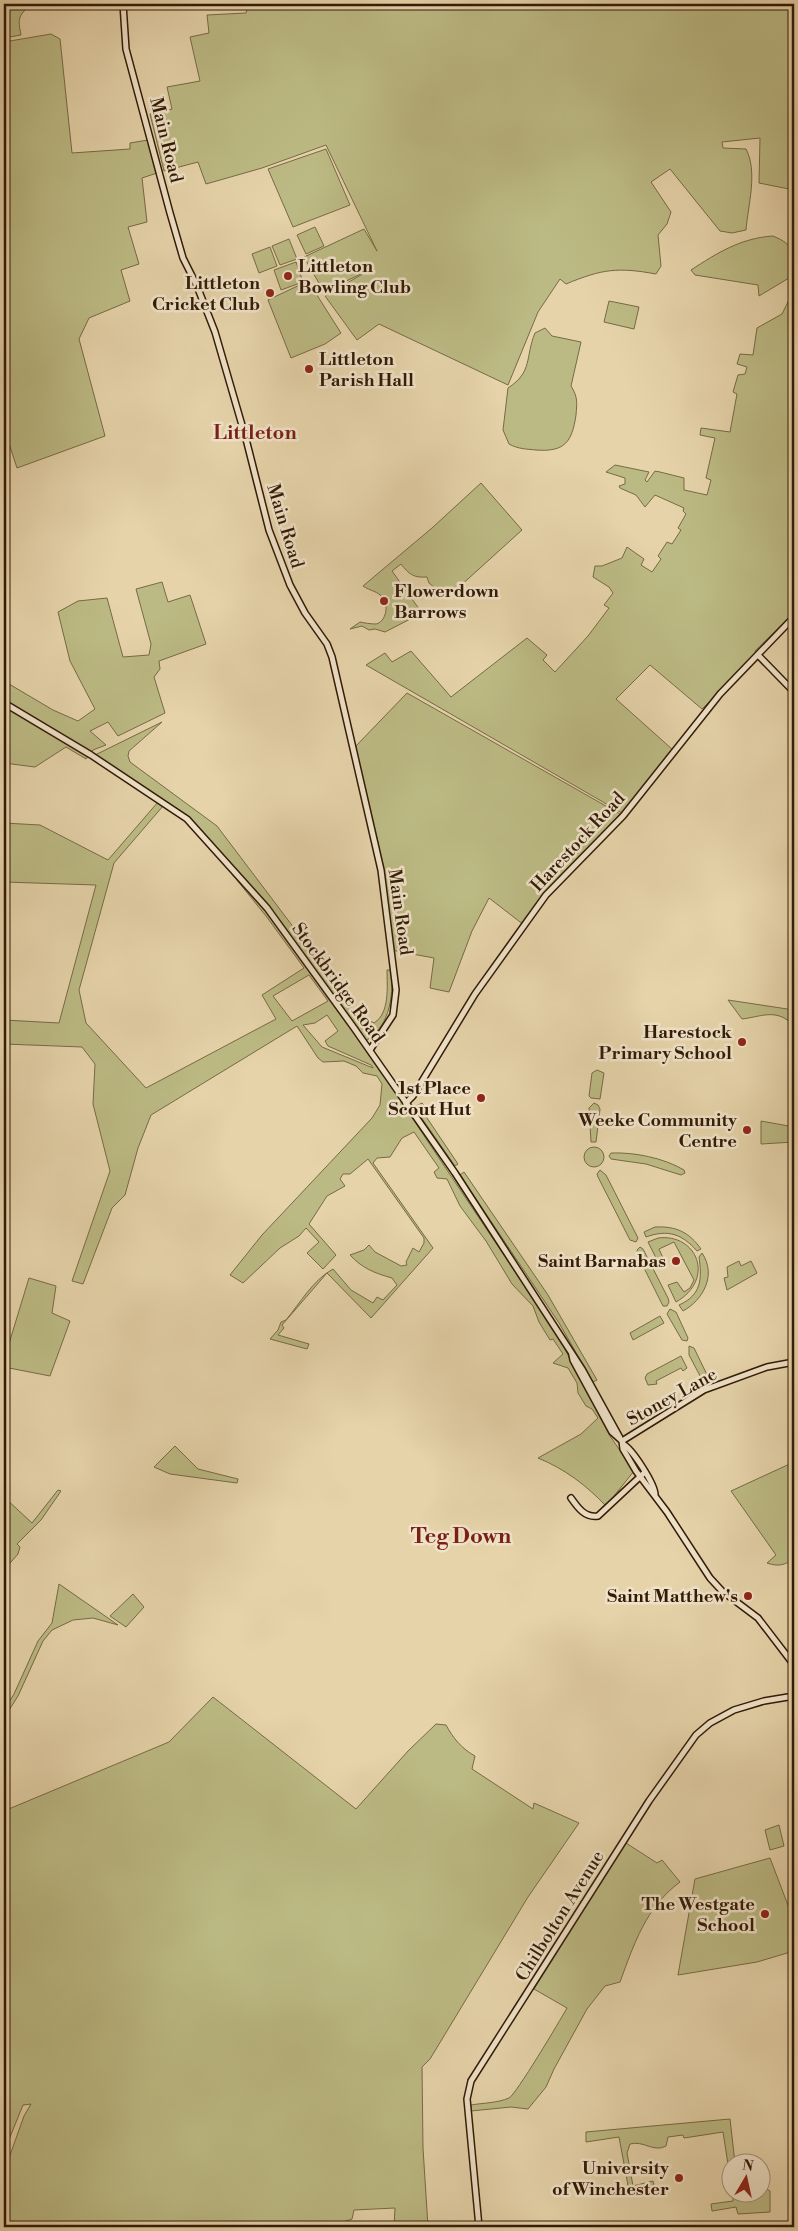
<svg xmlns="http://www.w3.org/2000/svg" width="798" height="2231" font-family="'Libre Bodoni',serif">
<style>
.green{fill:#bcba84;stroke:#776a45;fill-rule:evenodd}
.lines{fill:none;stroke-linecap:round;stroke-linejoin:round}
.secondary-casing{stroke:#321a06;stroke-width:8}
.secondary{stroke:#efe2c8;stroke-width:5}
.poi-dot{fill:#8f2418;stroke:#efe2c8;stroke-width:2}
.labels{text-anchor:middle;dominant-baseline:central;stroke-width:5;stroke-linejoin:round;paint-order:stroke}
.street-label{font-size:18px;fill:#321a06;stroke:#efe2c8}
.poi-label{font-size:18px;font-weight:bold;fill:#321a06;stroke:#efe2c8;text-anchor:end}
.quarter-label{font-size:20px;font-weight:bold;fill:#7a1f14;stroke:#efe2c8}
.district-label{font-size:22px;font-weight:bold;fill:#7a1f14;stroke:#efe2c8}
</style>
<rect width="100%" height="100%" fill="#e6d3aa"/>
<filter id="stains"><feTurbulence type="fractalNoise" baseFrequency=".004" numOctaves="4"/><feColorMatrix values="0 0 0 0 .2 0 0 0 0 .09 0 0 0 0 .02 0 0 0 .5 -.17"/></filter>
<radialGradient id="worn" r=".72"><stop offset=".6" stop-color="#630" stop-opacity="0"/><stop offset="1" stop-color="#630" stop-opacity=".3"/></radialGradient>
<!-- green -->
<g class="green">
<path d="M4,4H25V10C17,18 19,24 21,35L4,38Z"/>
<path d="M248,4H794V190L759,183L760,138L722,142L723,148L746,149C758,172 748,205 746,230L732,233L720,231L670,169L651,182L671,212L667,224L658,235L661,266L656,274C618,267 602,269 566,284L560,279L538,312L508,385L379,324L357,340L325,296L371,269L324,292L304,257L364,229L377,251L326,145L262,168L206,184L198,162L164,171L150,114L172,109L167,87L200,81L190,37L209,33L207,15L246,13Z"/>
<path d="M51,34L60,39L72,153L130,149V143L148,140L157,173L142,178L147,222L128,227L139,264L121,270L130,301L89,318L79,339L105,436L17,468L4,428V42Z"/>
<path d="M326,149L350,205L293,227L268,169Z"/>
<path d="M315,227L324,246L306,254L297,235Z"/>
<path d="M773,236C795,245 794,253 794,275L759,296L758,285L695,275L691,270C717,253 741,238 773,236Z"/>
<path d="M289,239L297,259L280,265L272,246Z"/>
<path d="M270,247L277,266L259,273L252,254Z"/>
<path d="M296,262L303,282L281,290L274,270Z"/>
<path d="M308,281L341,333L325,344L291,358L268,300Z"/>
<path d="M794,290V613L755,651L757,654L702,709L650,665L616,699L673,750L622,813L366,665L385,653L392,662L411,651L451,697L527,638L547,655L543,660L555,672L588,636L609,608L604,605L613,593L609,587L593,577L595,566H602L622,558L627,547L644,559L641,565L652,572L661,559L658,556L667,542L672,544L681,530L678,528L686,514L683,511L684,508L655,495L645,507L636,495L620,488L619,486L625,484V478L606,472L615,465L649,472L645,480L647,482L655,471L660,472L684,478V490L707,495L711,480L706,478L715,438L700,435L701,428L730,432L737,394L733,392L738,375L745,374L747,367L737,364L740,354L753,355L757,328L782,314Z"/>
<path d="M609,301L639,307L634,329L604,322Z"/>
<path d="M545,328L552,336L581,342L571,386C578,397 577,403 576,415C572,443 564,452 536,450C526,449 518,449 509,444L503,430L508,388C533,372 525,357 535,333Z"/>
<path d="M481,483L522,530L447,598L429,583L427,577C413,578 409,574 401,564L392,571L422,613L385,632L375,629L369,630L362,626L350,629L360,622C364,623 371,624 376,624C386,622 389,605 383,598C378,591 370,591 363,586L432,528Z"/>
<path d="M162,582L168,602L190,595L206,644L159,661L160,669L154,677L165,713L118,736L108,722L90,731L106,745L93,750L86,759L66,747L35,767L4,763V681L53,710L78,721L95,709L70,661L58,612L78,601L107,598L123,657L149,655L151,644L136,589Z"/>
<path d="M407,693L620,814L546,895L524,925L489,898L472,931L449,992L430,988L434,958L391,950L384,887L355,747Z"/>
<path d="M162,722L129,751L128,756L130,762L217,826L325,969L347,1003L357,1014L374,1023C390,1013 387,987 387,970H391C394,999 389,1029 362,1043L558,1336L610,1436L634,1471L606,1506C586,1485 565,1469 538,1458L581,1434L598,1418L592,1409L586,1406L578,1393L577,1383L568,1368L553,1363L563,1354L553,1339L550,1340L539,1322L533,1306L512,1284L486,1241L460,1206L447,1179L437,1178L434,1172L439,1168L414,1132L402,1138L390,1157L377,1158L373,1163L433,1248L371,1318L327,1273L282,1325L284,1328L278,1335L309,1344L307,1349L270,1339L278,1330L281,1322L286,1320C300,1303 313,1280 333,1269L351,1290L373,1303L377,1297L383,1300L397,1285L392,1278C374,1273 362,1268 350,1255L364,1250L369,1245L375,1252L401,1266L407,1265L406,1262L413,1248L419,1252L424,1243V1238L368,1159L350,1174H343L340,1179L345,1186L327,1196L309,1224L336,1255L323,1269L307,1253L319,1242L306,1228L299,1236L280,1248L243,1283L230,1275L262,1235L372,1118L380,1105L382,1084L377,1076L363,1073L356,1066L344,1061L323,1062L318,1058L297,1026L151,1115L138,1148L125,1195L112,1208L83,1284L72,1281L110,1171L93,1104L95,1064L82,1047L4,1044V1020L59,1023L96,885L4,882V823L40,825L108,860L158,802L163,806L114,863L79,990L86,1023L146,1088L276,1019L262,995L304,968L266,916L189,821L93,756ZM309,975L328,1001L292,1021L273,996ZM327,1015L338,1031L325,1041L328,1046L371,1065L373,1068L322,1047L303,1025L315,1023Z"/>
<path d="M728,1000L794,1010L792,1024C776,1008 760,1017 742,1019Z"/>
<path d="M597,1070L604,1073L600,1099L591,1098L589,1096L592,1073Z"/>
<path d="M422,1103L429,1110L425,1115L458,1164L455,1166L414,1107Z"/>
<path d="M594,1103L598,1105L600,1109L596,1142H591L589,1108Z"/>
<path d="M761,1121L794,1127V1142L761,1144Z"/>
<circle cx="594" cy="1157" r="10"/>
<path d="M611,1153C634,1152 664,1158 684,1170L685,1173L681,1175L646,1164L611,1159L609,1156Z"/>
<path d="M600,1170L606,1175L638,1238L636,1242L630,1240L598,1177L597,1174Z"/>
<path d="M464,1172L548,1295L597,1380L593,1382L559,1323L460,1175Z"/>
<path d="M655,1227C676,1226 689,1232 701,1249L697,1251C682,1234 668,1229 646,1237L644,1232Z"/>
<path d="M658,1238C697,1233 716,1279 676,1302L668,1285L677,1282L684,1292L690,1288L694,1280L674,1242L659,1249L664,1260L658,1262L648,1242Z"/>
<path d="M640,1247L643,1249L668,1298L669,1302L667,1306H663L638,1256L637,1250Z"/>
<path d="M702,1253C717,1275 703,1300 683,1311L679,1305C702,1295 702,1278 699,1257Z"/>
<path d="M739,1261L741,1266L751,1261L757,1273L727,1290L724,1278L728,1277L727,1267Z"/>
<path d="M29,1278L56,1286L52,1313L70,1321L50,1376L4,1367V1360Z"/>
<path d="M670,1309L676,1312L688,1338L687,1341L682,1340L667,1314Z"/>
<path d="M660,1316L664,1323L633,1340L630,1333Z"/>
<path d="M689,1346L694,1348L712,1385L706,1387L689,1355Z"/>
<path d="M681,1356L687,1368L683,1371L681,1368L656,1381L657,1384L648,1385L645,1378L647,1374Z"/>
<path d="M175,1446L198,1469L238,1479L237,1483L170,1474L154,1467Z"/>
<path d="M794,1462V1559C784,1565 779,1567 767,1563L776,1555L731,1491Z"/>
<path d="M58,1490L61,1491L41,1520L17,1544L20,1547L18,1554L4,1570V1497L32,1523Z"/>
<path d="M59,1584L118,1625L93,1618L73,1620L52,1630L43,1641L18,1696L4,1718V1710L14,1694L38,1641L52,1623Z"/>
<path d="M133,1594L144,1607L126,1627L110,1616Z"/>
<path d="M213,1697L356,1809L408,1751L436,1724L446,1725C453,1738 462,1749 475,1756L472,1769L533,1809L534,1803L579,1823L528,1897L430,2059L422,2067L423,2148L428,2227H394L395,2208L354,2210L352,2219L329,2227H116L109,2225L103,2227H4V2172L24,2116L31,2104L23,2105L8,2142L4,2146V1811L169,1742Z"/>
<path d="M779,1825L784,1846L770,1850L765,1830Z"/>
<path d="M626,1843L657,1863L662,1860L680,1882C646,1907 634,1944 620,1982L605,1986L587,2009L554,2069L546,2087L528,2109L511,2107L471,2111V2105C482,2103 498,2103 509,2098C515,2096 561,2019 567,2008L534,1989Z"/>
<path d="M770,1858L794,1921V1951L757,1962L678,1975L695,1879Z"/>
<path d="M730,2119L735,2163L730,2164V2177L723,2132L684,2138L683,2135L668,2137L666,2146C654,2153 643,2140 630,2144L627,2153L633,2186L653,2181L654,2185L643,2188L630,2196L619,2137L586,2142V2132Z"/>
<path d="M762,2186L770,2191V2212L738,2214L736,2207L712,2211L711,2204L733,2201V2194H739V2196L744,2194H760Z"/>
</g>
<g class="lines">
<defs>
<g id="secondary">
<path d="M123,4L126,49L170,213L183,258L197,286L215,332L246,439L269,530L290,585L305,613L327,644L332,657L381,870L396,990L393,1015L370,1050"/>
<path d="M758,655L794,692"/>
<path d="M4,703L91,755L187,819L267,908L354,1028L455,1173L582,1369L620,1438"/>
<path d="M406,1103L413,1096L475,994L546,895L623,816L720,694L794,617"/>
<path d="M572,1355L573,1360L612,1432L622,1441L623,1449L636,1471L667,1512L710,1578L722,1591L758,1618L794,1665"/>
<path d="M622,1441L704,1390L767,1367L794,1362"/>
<path d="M623,1444C633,1450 654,1483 655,1494"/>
<path d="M571,1498C578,1508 585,1518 598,1516L645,1472"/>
<path d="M479,2227L467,2099L471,2081L649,1801L696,1735L710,1723L734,1710L764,1701L794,1696"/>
</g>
</defs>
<!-- secondary casing -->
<use href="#secondary" class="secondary-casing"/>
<!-- secondary -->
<use href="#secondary" class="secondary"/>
</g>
<!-- markers -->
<g class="poi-dot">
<circle cx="288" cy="276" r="5"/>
<circle cx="270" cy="293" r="5"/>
<circle cx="309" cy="369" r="5"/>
<circle cx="384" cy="601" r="5"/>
<circle cx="742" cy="1042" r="5"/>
<circle cx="481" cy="1098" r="5"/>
<circle cx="747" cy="1130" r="5"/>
<circle cx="676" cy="1261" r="5"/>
<circle cx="748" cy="1596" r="5"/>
<circle cx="765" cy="1914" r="5"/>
<circle cx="679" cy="2178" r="5"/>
</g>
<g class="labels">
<!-- street labels -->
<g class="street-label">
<text transform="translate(166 140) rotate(76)">Main Road</text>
<text transform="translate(285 526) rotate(73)">Main Road</text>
<text transform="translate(578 842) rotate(-47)">Harestock Road</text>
<text transform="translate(400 912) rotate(82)">Main Road</text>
<text transform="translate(338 983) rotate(54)">Stockbridge Road</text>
<text transform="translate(672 1397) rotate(-29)">Stoney Lane</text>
<text transform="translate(560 1916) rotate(-58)">Chilbolton Avenue</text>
</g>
<!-- poi labels -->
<g class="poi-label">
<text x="298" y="266" text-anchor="start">Littleton<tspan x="298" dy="21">Bowling Club</tspan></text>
<text x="260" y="283">Littleton<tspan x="260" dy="21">Cricket Club</tspan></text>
<text x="319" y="359" text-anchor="start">Littleton<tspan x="319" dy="21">Parish Hall</tspan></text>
<text x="394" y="591" text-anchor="start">Flowerdown<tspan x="394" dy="21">Barrows</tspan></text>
<text x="732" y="1032">Harestock<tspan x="732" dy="21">Primary School</tspan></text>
<text x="471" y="1088">1st Place<tspan x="471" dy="21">Scout Hut</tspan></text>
<text x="737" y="1120">Weeke Community<tspan x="737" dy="21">Centre</tspan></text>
<text x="666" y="1261">Saint Barnabas</text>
<text x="738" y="1596">Saint Matthew's</text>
<text x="755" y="1904">The Westgate<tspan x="755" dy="21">School</tspan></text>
<text x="669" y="2168">University<tspan x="669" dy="21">of Winchester</tspan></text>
</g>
<!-- quarter labels -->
<g class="quarter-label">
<text x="255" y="433">Littleton</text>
</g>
<!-- district labels -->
<g class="district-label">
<text x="461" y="1536">Teg Down</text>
</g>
</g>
<!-- margin -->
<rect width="798" height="2231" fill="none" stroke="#e6d3aa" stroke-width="20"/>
<rect x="5" y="5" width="788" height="2221" fill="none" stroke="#321a06" stroke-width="2.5"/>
<rect x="10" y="10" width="778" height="2211" fill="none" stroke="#321a06"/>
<!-- north arrow -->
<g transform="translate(746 2178) rotate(9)"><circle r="24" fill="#efe2c8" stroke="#a3927a"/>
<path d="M0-4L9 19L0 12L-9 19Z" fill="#8f2418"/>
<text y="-8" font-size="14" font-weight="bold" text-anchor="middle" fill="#321a06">N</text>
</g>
<rect width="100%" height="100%" filter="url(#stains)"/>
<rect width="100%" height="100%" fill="url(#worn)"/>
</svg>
